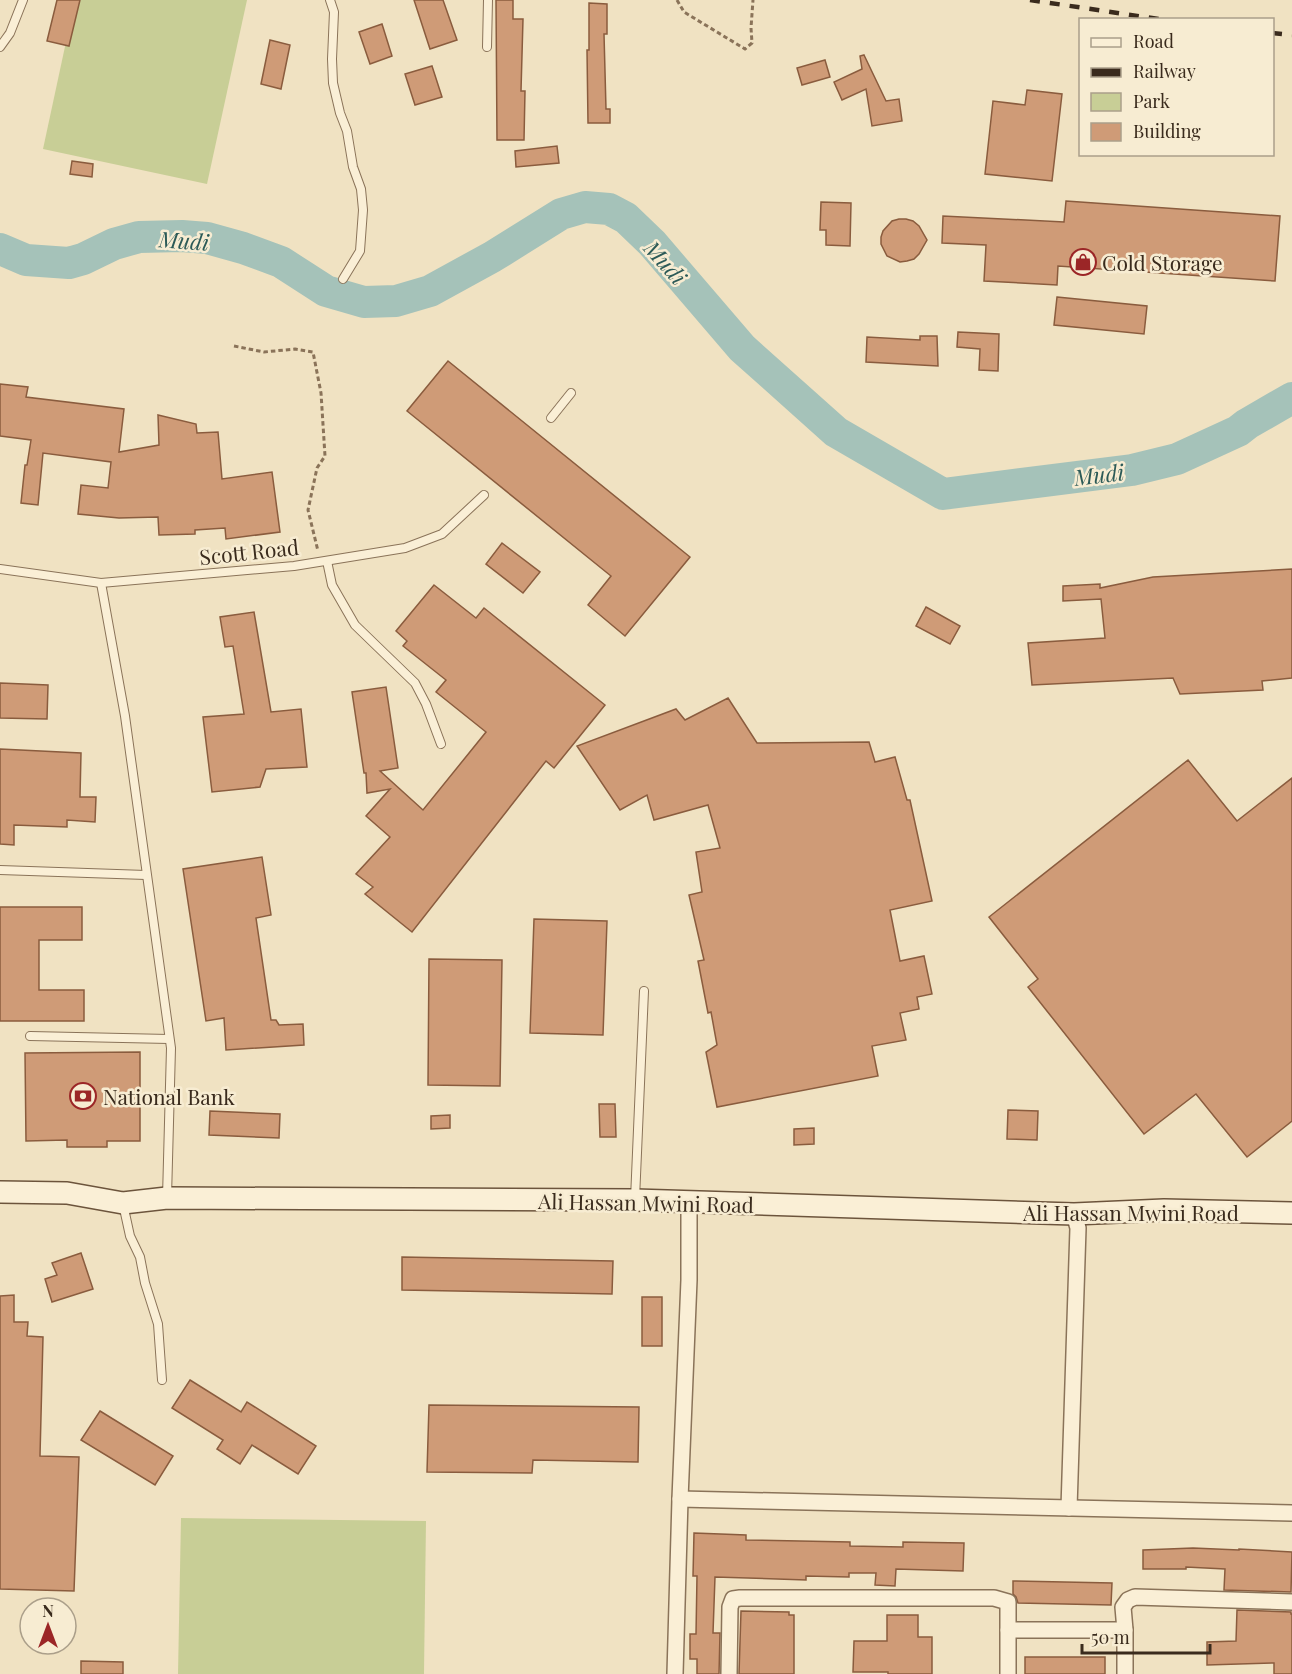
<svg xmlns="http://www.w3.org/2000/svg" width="1292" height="1674" font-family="'Playfair Display',serif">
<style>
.green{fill:#c8ce96}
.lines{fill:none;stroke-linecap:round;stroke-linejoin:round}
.river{stroke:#a5c2b9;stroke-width:32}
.building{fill:#cf9b77;stroke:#8a5c3e;stroke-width:1.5}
.lane-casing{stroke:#8a7359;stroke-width:10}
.street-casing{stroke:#8a7359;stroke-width:18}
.secondary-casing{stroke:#6c543c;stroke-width:24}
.path{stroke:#8a7359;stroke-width:3;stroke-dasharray:4.5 3;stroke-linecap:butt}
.lane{stroke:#faefd6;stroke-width:8}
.street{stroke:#faefd6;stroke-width:15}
.secondary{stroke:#faefd6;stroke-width:21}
.rail{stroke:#3a2b1d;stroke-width:4.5;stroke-dasharray:10 10;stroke-linecap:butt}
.labels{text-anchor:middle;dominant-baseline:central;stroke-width:5;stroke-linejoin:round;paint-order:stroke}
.poi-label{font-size:21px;fill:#3a2b1d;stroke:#f7ecd2;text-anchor:start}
.street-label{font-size:21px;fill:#3a2b1d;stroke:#f7ecd2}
.water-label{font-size:22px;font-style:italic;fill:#2c5a57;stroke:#f7ecd2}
</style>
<rect width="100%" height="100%" fill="#f0e2c2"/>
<!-- green -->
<g class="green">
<path d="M75,0H247L207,184L43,149Z"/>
<path d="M181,1518L426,1521L424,1674H178Z"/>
</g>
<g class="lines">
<!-- river -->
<path class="river" d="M0,249L26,260L69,263L83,259L114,244L139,237L182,236L207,238L243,248L281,262L326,291L364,302L396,301L430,291L492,257L561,214L585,207L609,209L626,218L652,243L742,348L836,432L943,494L1132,470L1177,459L1238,431L1247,424L1292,398"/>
</g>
<!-- building -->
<g class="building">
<path d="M57,0H80L69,46L47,41Z"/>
<path d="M414,0H443L457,40L430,49Z"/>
<path d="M496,0H513V19H523L521,91H525L524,140H497Z"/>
<path d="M589,3L607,4V34H604L606,109H610V123H588L587,50H589Z"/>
<path d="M382,24L392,56L370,64L359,32Z"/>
<path d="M270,40L290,45L281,89L261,84Z"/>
<path d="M864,55L886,101L899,99L902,121L872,126L866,89L842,100L834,82L862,69L860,56Z"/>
<path d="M825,60L830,77L802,85L797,68Z"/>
<path d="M432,66L442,97L415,105L405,74Z"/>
<path d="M1027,90L1062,94L1052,181L985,174L993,101L1025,105Z"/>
<path d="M557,146L559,163L516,167L515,151Z"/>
<path d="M72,161L93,164L92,177L70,174Z"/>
<path d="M1066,201L1280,216L1275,281L1058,266L1057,285L984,281L986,245L942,243L943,216L1064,222Z"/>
<path d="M821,202L851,203L850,246L826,245V230H820Z"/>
<path d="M899,219H906L913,221L919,226L927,240L919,254L914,259L907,261L900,262L887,256L881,244V237L883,231L892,221Z"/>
<path d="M1057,297L1147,306L1144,334L1054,325Z"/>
<path d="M958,332L999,334L998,371L979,370L980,349L957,347Z"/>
<path d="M920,336H937L938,366L866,362L867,337L920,340Z"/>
<path d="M448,361L690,557L625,636L588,605L611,576L407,411Z"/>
<path d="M0,384L28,387L26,397L124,409L119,452L159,445L158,415L196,424L197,433L218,432L222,479L272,472L280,532L226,539L225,528L195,530V534L159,535L158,517L119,518L78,514L81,485L108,488L111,462L43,453L38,505L21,503L25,465H27L31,440L0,436Z"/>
<path d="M502,543L540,572L523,593L486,564Z"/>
<path d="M1292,569V678L1262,681L1263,690L1180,694L1173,678L1032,685L1028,643L1105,638L1101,599L1063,601V586L1100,584V588L1153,577Z"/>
<path d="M434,585L476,618L484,608L605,705L554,768L546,761L412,932L365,894L373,887L356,874L390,837L366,816L390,789L367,793L366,773H364L352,692L386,687L398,768L380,771L423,810L486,732L436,692L446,680L403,646L407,641L396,631Z"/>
<path d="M926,607L960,626L950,644L916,626Z"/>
<path d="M254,612L271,712L301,709L307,767L266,769L260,787L212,792L203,717L244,714L233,646L225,647L220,617Z"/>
<path d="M0,683L48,685L47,719L0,718Z"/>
<path d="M728,698L757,743L869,742L875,762L895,757L907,800H910L932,901L890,910L900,961L924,956L932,994L917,997L919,1009L900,1013L906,1040L872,1046L878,1076L717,1107L706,1052L717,1045L711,1012L708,1013L698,961L704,960L689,895L702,892L696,852L720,848L708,805L654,820L647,795L620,810L577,746L676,709L685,720Z"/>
<path d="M0,749L81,753L80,797H96L95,822L67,820V827L14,825V845L0,844Z"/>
<path d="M1188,760L1237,821L1292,778V1121L1247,1157L1196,1094L1144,1134L1028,987L1038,979L989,917Z"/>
<path d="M262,857L271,915L256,918L271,1020H276L279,1025L303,1024L304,1045L226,1050L224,1018L206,1021L183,869Z"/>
<path d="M0,907H82V940H39V990H84V1021H0Z"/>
<path d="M534,919L607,921L603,1035L530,1033Z"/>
<path d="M429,959L502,960L500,1086L428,1085Z"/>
<path d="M140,1052V1141H107V1147H67V1140L26,1141L25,1053Z"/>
<path d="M599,1104H615L616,1137H600Z"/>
<path d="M1008,1110L1038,1111L1037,1140L1007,1139Z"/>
<path d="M210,1111L280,1114L279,1138L209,1135Z"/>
<path d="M450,1115V1128L431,1129V1116Z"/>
<path d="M814,1128V1144L794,1145V1129Z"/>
<path d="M81,1253L93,1289L52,1302L45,1279L57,1275L52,1263Z"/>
<path d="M402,1257L613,1261L612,1294L402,1290Z"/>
<path d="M14,1295V1322H28L27,1336L43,1337L40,1456L79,1457L74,1591L0,1589V1296Z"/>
<rect x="642" y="1297" width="20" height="49"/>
<path d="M190,1380L241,1412L247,1402L316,1446L298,1474L252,1445L240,1464L217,1449L223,1440L172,1408Z"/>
<path d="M429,1405L639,1407L638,1462L533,1460L532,1473L427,1472Z"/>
<path d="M100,1411L173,1456L155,1485L81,1440Z"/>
<path d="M694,1533L746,1535V1540L850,1542V1546L903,1547V1542L964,1543L963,1571L896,1569L895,1586L875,1585L876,1573H849V1577L806,1576V1580L715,1577L713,1633H720L719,1674H697V1659H690V1634H696L697,1576H693Z"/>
<path d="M1193,1548L1239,1550V1549L1292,1552L1291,1592L1224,1590L1225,1569L1186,1567V1569H1143V1550Z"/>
<path d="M1013,1581L1112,1583L1111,1605L1018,1603L1016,1597L1013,1594Z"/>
<path d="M1237,1610L1291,1612V1614H1292V1674H1274V1663L1207,1665V1642L1236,1641Z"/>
<path d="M741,1611L789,1612V1615H794V1674H739Z"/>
<path d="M887,1615H918V1637H932V1674H888V1672H853L854,1641H887Z"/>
<rect x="1025" y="1657" width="80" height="17"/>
<path d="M81,1661L123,1662V1674H81Z"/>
</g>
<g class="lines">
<defs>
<g id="lane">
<path d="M330,0L334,12L332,59L333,83L340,113L347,131L353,167L361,189L363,210L360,251L343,279"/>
<path d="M0,47L10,33L23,0"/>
<path d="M487,47L488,0"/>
<path d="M551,418L571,393"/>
<path d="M327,561L332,585L355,625L415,683L426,704L441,744"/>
<path d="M0,569L101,583L294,566L405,548L442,534L484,495"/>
<path d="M101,583L125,716L171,1048L167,1197"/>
<path d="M0,870L146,875"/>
<path d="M30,1036L169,1039"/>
<path d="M635,1199L644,991"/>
<path d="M123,1204L130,1236L140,1257L145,1283L158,1324L162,1380"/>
</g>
<g id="street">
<path d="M680,1499L1292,1513"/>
<path d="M1069,1508L1078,1228L1074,1214"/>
<path d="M1008,1630H1125"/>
<path d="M675,1674L680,1499L689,1280V1202"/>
<path d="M729,1674L730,1607L733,1599L740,1598H994L1008,1602V1674"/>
<path d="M1125,1674V1630L1123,1607L1128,1600L1135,1597L1292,1602"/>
</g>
<path id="secondary" d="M0,1192L67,1193L123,1203L167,1198L635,1200L1074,1214L1164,1210L1292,1213"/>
</defs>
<!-- lane casing -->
<use href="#lane" class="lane-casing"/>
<!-- street casing -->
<use href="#street" class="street-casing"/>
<!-- secondary casing -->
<use href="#secondary" class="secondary-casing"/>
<!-- path -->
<g class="path">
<path d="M677,0L684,12L745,49L752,43L751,28L753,0"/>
<path d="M234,346L264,352L295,349L313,352L321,393L325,456L317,468L308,510L318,551"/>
</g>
<!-- lane -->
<use href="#lane" class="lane"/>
<!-- street -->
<use href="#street" class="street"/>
<!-- secondary -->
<use href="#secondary" class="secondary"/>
<!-- rail -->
<g class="rail">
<path d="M1030,0L1165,20"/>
<path d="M1272,33L1292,35"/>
</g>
</g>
<!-- icons -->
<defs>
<symbol id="shop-ring" viewBox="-11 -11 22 22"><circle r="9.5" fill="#f7ecd2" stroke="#9b2627" stroke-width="1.5"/><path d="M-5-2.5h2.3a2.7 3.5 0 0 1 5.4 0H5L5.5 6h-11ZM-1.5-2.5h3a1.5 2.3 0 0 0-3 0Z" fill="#9b2627"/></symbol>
<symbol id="bank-ring" viewBox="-11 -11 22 22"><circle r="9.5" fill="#f7ecd2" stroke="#9b2627" stroke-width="1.5"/><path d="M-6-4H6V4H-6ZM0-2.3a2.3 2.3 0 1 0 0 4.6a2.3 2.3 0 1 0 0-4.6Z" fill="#9b2627"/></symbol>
</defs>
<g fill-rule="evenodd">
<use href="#shop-ring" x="1068" y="247" width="30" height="30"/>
<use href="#bank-ring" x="68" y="1081" width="30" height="30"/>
</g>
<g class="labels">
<!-- poi labels -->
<g class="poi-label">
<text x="1102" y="262">Cold Storage</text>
<text x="103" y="1096">National Bank</text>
</g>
<!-- street labels -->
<g class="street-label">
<text transform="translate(249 551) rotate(-6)">Scott Road</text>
<text transform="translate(646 1202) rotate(1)">Ali Hassan Mwini Road</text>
<text x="1131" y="1212">Ali Hassan Mwini Road</text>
</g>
<!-- water labels -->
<g class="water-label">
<text transform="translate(184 240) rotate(4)">Mudi</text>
<text transform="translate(666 262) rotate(48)">Mudi</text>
<text transform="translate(1099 474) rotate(-7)">Mudi</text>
</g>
</g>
<!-- legend -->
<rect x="1079" y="18" width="195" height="138" fill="#f7ecd2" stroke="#ab9f8a" stroke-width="1.5"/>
<rect x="1091" y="38" width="30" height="9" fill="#faefd6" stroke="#ab9f8a" stroke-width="1.5"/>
<text x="1133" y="48" font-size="18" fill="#3a2b1d">Road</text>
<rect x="1091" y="68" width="30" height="9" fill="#3a2b1d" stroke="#ab9f8a" stroke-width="1.5"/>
<text x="1133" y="78" font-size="18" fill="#3a2b1d">Railway</text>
<rect x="1091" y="93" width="30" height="18" fill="#c8ce96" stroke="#ab9f8a" stroke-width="1.5"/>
<text x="1133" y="108" font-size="18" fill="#3a2b1d">Park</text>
<rect x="1091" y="123" width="30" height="18" fill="#cf9b77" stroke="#ab9f8a" stroke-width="1.5"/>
<text x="1133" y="138" font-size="18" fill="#3a2b1d">Building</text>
<!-- north arrow -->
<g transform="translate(48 1626)"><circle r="28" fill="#f7ecd2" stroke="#ab9f8a" stroke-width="1.5"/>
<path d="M0-4.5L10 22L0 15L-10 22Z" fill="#9b2627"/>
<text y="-9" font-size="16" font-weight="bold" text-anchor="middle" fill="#3a2b1d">N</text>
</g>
<!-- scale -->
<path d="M1082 1644v9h128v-9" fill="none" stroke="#3a2b1d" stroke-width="3"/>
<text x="1091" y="1644" font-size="18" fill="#3a2b1d" stroke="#f7ecd2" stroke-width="4.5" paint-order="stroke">50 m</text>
</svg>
